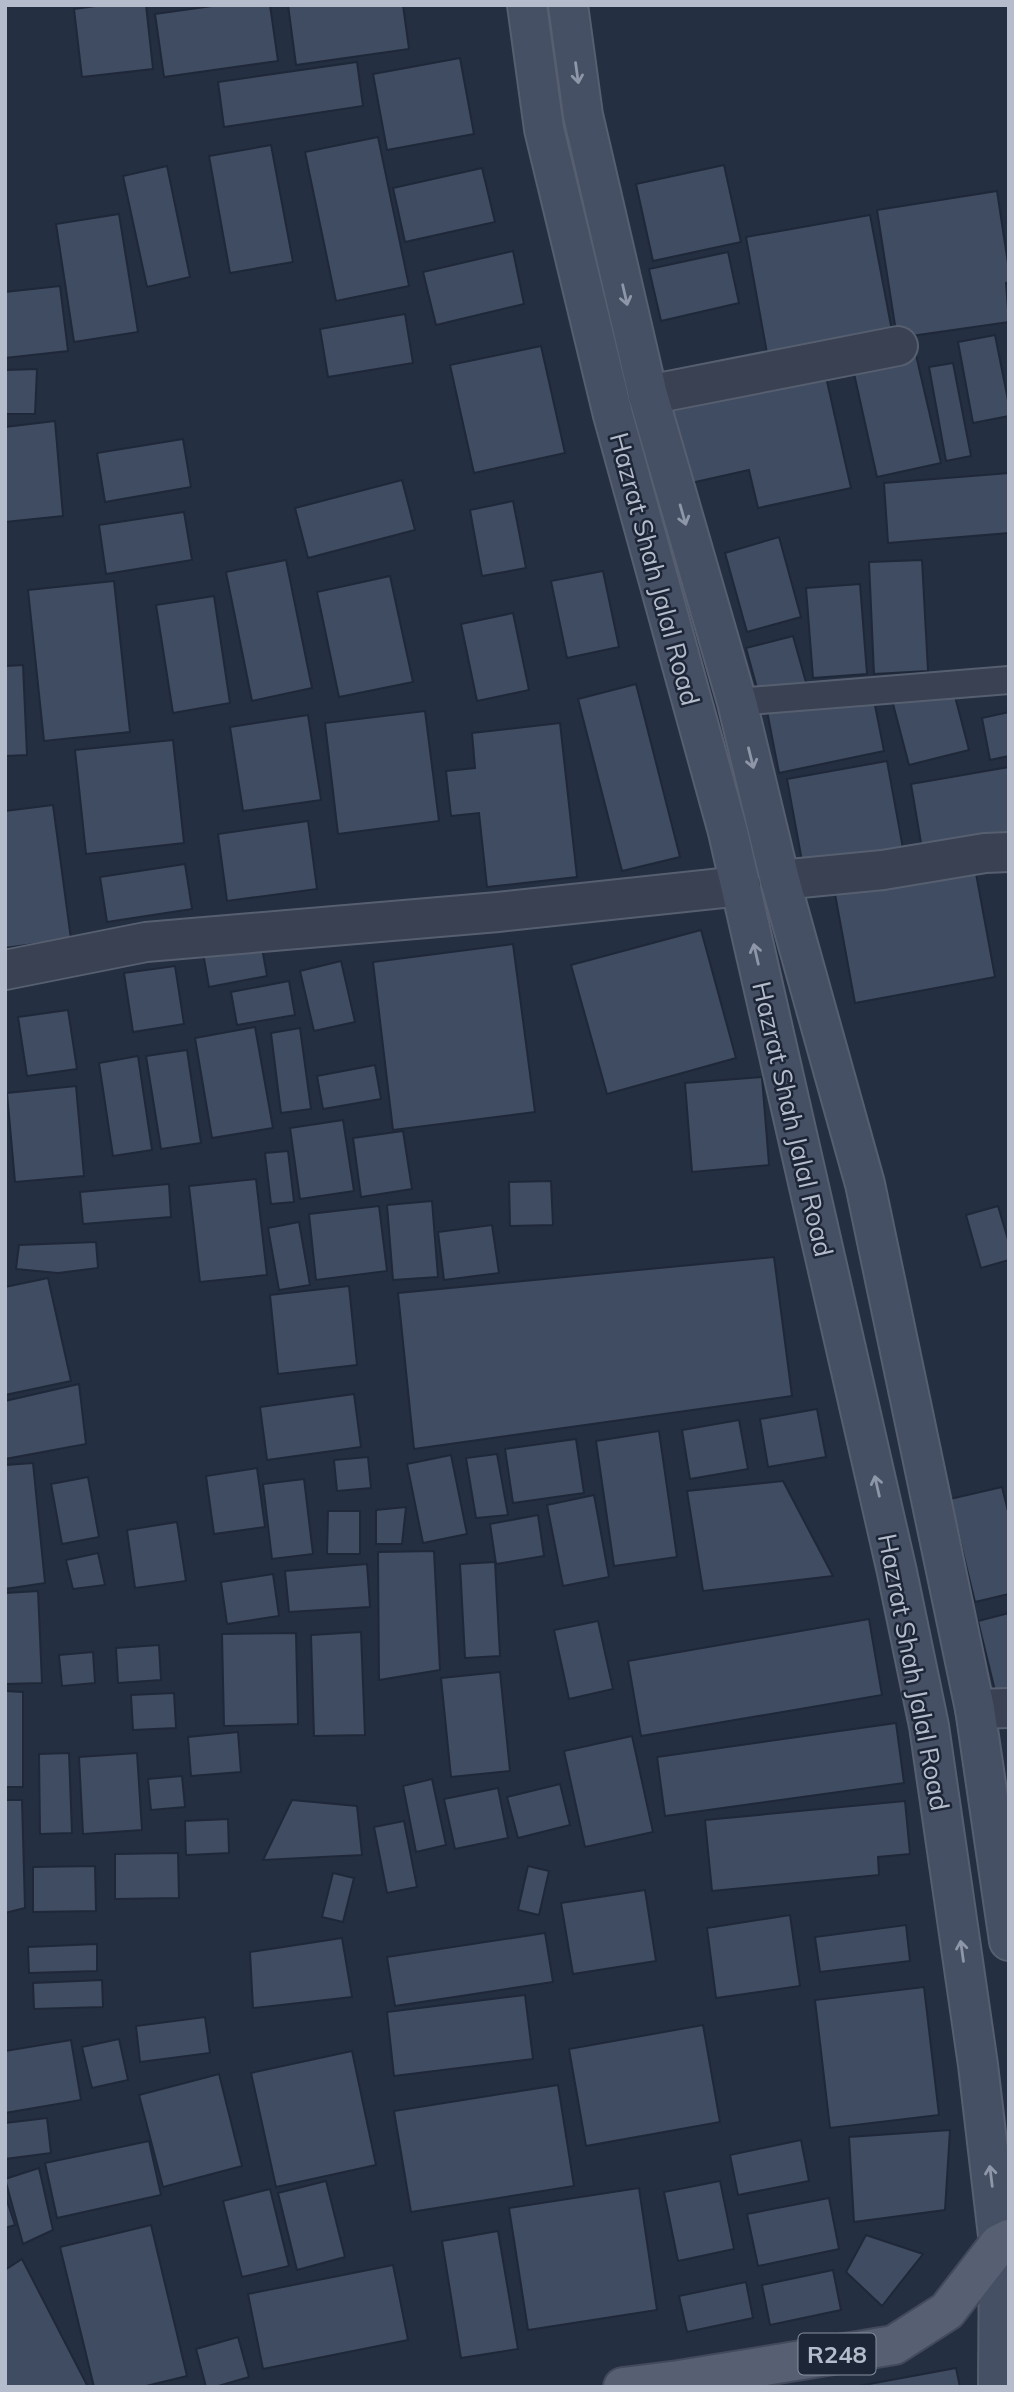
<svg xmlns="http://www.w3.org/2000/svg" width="1014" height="2392" font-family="Mulish,sans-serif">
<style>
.building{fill:#404c62;stroke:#1f2839;stroke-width:2}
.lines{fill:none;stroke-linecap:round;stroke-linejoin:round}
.service-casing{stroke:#565f6f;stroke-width:30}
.minor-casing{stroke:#565f6f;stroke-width:42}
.secondary-casing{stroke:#565f6f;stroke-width:42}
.primary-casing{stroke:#424a5b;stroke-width:42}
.service{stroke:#394152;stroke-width:26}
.minor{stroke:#394152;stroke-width:38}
.secondary{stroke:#465065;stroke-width:38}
.primary{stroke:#576072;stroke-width:38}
.oneway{stroke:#8e97a8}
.labels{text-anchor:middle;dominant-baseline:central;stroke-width:5;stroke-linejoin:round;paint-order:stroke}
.shield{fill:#1d2637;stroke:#87909f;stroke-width:2}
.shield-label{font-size:24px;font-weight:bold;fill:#b5bdcc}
.street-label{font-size:26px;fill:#b5bdcc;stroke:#1d2637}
</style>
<rect width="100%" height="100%" fill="#242f42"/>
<!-- building -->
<g class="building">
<path d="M103,5H146L153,69L82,77L74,9Z"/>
<path d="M219,5H270L278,61L164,77L155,14Z"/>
<path d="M288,5H403L409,49L296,65Z"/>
<path d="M460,58L474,134L387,150L373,74Z"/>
<path d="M357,62L363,106L224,127L218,82Z"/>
<path d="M378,137L409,286L336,301L305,152Z"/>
<path d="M271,145L293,262L230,273L209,156Z"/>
<path d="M724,165L741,242L653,261L636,184Z"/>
<path d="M167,166L190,277L147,287L123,176Z"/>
<path d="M482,168L495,222L405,242L393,188Z"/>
<path d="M997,191L1009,270V282L1006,283L1009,322L897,338L877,210Z"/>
<path d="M119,214L138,332L74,342L56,224Z"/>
<path d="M870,215L892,331L767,353L746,237Z"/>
<path d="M513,251L524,304L436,325L423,272Z"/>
<path d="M728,252L739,303L661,321L649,269Z"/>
<path d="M60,286L68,351L5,358V292Z"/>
<path d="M405,314L413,363L328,377L320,329Z"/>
<path d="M995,335L1009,405V416L973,423L958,342Z"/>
<path d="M541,346L565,453L474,473L450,365Z"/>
<path d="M916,355L941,463L877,477L853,369Z"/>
<path d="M953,363L971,456L946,461L929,367Z"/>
<path d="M824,368L851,488L758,508L749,470L682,485L665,403Z"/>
<path d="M37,369L35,414H5V370Z"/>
<path d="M55,421L63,516L5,522V427Z"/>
<path d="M183,439L191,487L105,502L97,453Z"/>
<path d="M1009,473V533L888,543L884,483Z"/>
<path d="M402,480L415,530L308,558L295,508Z"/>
<path d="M513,501L526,568L482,576L470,510Z"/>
<path d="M184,512L192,560L106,574L99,525Z"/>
<path d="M779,537L801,617L747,632L725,553Z"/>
<path d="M286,560L312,688L252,701L226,572Z"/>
<path d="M922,560L928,671L874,674L869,562Z"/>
<path d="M603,571L619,647L567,658L551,581Z"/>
<path d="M390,576L413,682L339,697L317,592Z"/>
<path d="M114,581L130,732L44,741L28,590Z"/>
<path d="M860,584L867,674L813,678L806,588Z"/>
<path d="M214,596L230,703L173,713L156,605Z"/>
<path d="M513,613L529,690L477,701L461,624Z"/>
<path d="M793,636L807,686L760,699L746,648Z"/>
<path d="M23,665L27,755L5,756V666Z"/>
<path d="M636,684L680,857L622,871L578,699Z"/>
<path d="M952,685L969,750L909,765L892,700Z"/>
<path d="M872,690L884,751L779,773L767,711Z"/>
<path d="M425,711L439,821L338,834L325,723Z"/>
<path d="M1009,712V756L990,760L982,718Z"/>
<path d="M308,715L321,800L243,811L230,727Z"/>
<path d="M560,723L577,877L487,887L479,813L451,816L446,771L475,768L472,733Z"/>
<path d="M173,740L184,843L86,854L75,750Z"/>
<path d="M887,761L904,854L804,872L787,779Z"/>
<path d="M1009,767V834L922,849L911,784Z"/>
<path d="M53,805L71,939L5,948V811Z"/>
<path d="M308,821L317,889L227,901L218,834Z"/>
<path d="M185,864L192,909L107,922L100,877Z"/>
<path d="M975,868L995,977L855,1003L835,894Z"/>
<path d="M701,930L736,1058L607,1094L571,965Z"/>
<path d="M261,942L267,976L209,987L203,953Z"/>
<path d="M513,944L535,1112L393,1130L373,962Z"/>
<path d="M341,961L355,1022L314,1031L300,971Z"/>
<path d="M175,966L184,1024L133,1032L124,973Z"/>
<path d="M289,981L295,1015L237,1025L231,992Z"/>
<path d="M68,1010L77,1069L27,1076L18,1017Z"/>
<path d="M255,1027L273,1128L212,1138L195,1038Z"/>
<path d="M300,1028L311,1109L281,1113L271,1033Z"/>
<path d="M187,1050L201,1143L161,1149L146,1056Z"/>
<path d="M138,1056L152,1150L113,1156L99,1063Z"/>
<path d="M375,1065L381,1099L323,1109L317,1076Z"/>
<path d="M762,1077L769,1165L692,1172L685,1083Z"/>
<path d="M76,1086L84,1176L15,1182L7,1093Z"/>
<path d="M343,1120L354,1191L300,1199L290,1128Z"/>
<path d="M403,1131L412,1189L361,1197L353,1138Z"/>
<path d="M288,1151L294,1202L271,1204L265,1153Z"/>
<path d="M256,1179L267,1275L200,1282L189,1186Z"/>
<path d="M551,1181L553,1225L510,1226L509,1182Z"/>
<path d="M169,1184L171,1217L83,1224L80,1192Z"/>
<path d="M432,1201L438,1277L393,1280L387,1205Z"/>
<path d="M379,1206L387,1271L316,1280L309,1214Z"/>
<path d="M998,1206L1009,1243V1260L981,1268L966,1215Z"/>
<path d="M299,1222L310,1285L279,1290L268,1228Z"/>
<path d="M492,1225L499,1273L444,1280L438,1232Z"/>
<path d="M96,1242L98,1268L58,1273L16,1269L19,1245Z"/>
<path d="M774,1257L792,1396L414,1449L398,1293Z"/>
<path d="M48,1278L71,1381L5,1395V1287Z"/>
<path d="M349,1286L357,1365L278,1374L270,1295Z"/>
<path d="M79,1384L86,1444L5,1459V1401Z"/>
<path d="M354,1394L361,1447L267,1460L260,1407Z"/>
<path d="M817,1409L826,1457L768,1467L760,1419Z"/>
<path d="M739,1420L748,1469L690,1479L682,1430Z"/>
<path d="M659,1431L677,1557L614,1566L596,1441Z"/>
<path d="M576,1439L584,1493L513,1503L505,1449Z"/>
<path d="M497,1454L508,1515L476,1518L466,1458Z"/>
<path d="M451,1455L467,1534L423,1543L407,1464Z"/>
<path d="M368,1457L371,1488L337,1491L334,1460Z"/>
<path d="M33,1463L45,1583L5,1589V1465Z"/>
<path d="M257,1468L265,1527L214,1534L206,1476Z"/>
<path d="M88,1477L99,1537L62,1544L51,1484Z"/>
<path d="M304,1479L313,1554L272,1559L263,1484Z"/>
<path d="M783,1481L833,1576L703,1591L687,1491Z"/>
<path d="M1002,1487L1009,1515V1594L975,1602L950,1499Z"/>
<path d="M594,1495L609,1577L563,1586L547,1505Z"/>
<path d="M406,1507L402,1544H376V1510Z"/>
<path d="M328,1511H360V1554H327Z"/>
<path d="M538,1515L544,1556L496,1564L490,1524Z"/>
<path d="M177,1522L186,1581L135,1588L127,1530Z"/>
<path d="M434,1551L440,1670L379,1680L378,1552Z"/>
<path d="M98,1553L105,1585L73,1589L66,1560Z"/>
<path d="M495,1562L500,1656L465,1658L460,1564Z"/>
<path d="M367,1564L370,1607L289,1612L285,1571Z"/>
<path d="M273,1574L279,1616L227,1624L221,1582Z"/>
<path d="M38,1591L42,1683L5,1684V1593Z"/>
<path d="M1009,1613V1705L999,1707L978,1621Z"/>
<path d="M869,1619L882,1695L641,1736L628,1661Z"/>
<path d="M598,1621L613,1689L569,1699L554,1630Z"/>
<path d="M361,1632L365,1735L314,1736L311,1635Z"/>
<path d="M296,1633L298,1724L224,1726L222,1634Z"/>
<path d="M159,1645L161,1680L118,1683L116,1648Z"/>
<path d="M93,1652L95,1683L62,1686L59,1655Z"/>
<path d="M500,1672L510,1771L451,1777L441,1678Z"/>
<path d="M5,1691L23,1692V1787H5Z"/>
<path d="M174,1693L176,1728L133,1730L131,1695Z"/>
<path d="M896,1723L904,1783L665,1816L657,1757Z"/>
<path d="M238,1732L241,1772L191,1776L188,1737Z"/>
<path d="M632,1736L653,1832L585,1847L564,1751Z"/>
<path d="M69,1753L72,1833L40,1834L39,1754Z"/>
<path d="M137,1753L142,1830L83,1834L79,1757Z"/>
<path d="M182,1776L185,1807L151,1810L148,1779Z"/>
<path d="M432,1779L446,1845L416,1852L403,1786Z"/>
<path d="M560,1784L570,1825L518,1838L507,1797Z"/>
<path d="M498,1788L508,1838L455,1849L444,1799Z"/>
<path d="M5,1800H22L25,1908L5,1913Z"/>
<path d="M292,1800L357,1806L362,1855L263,1860Z"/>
<path d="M905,1801L910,1854L878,1857L879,1875L712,1891L705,1820Z"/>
<path d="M228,1819L229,1853L186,1855L185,1821Z"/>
<path d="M404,1821L417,1887L387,1893L374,1827Z"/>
<path d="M178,1853L179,1898L115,1899V1854Z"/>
<path d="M95,1866L96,1911L33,1912V1867Z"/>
<path d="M528,1866L549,1871L539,1915L518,1910Z"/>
<path d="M333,1873L354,1878L343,1922L322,1917Z"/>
<path d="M645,1890L656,1961L573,1974L561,1903Z"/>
<path d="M790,1915L800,1986L716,1998L707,1928Z"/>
<path d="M906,1925L910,1961L820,1972L815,1937Z"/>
<path d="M545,1933L553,1982L395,2006L387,1957Z"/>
<path d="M342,1938L352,1997L253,2008L250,1952Z"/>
<path d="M97,1944V1971L29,1973L28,1947Z"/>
<path d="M102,1980L103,2007L34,2009L33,1983Z"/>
<path d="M924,1987L939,2115L830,2128L815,2000Z"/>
<path d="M525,1995L533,2059L394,2076L387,2012Z"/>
<path d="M205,2017L210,2053L140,2062L136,2026Z"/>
<path d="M703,2025L720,2122L586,2146L569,2049Z"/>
<path d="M119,2039L128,2080L92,2088L82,2047Z"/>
<path d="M71,2040L81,2100L5,2113V2051Z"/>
<path d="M352,2051L376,2165L276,2187L251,2073Z"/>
<path d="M219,2074L242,2166L163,2187L139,2095Z"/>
<path d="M558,2085L574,2186L411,2212L394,2111Z"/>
<path d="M47,2118L51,2153L5,2159V2123Z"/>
<path d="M950,2130L945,2210L854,2222L849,2137Z"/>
<path d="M801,2140L809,2181L738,2195L730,2155Z"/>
<path d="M149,2141L161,2195L57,2218L45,2163Z"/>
<path d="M39,2168L53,2230L23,2244L5,2179Z"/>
<path d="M326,2181L345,2257L297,2270L278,2193Z"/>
<path d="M720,2181L734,2249L678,2261L664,2192Z"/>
<path d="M639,2188L657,2310L528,2330L509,2208Z"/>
<path d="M270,2189L289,2266L242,2277L223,2201Z"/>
<path d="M5,2195L15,2225L5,2228Z"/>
<path d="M829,2198L839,2249L758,2266L747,2214Z"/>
<path d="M151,2225L187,2376L142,2387H94L60,2247Z"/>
<path d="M498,2231L518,2349L461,2358L442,2241Z"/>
<path d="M866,2235L923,2254L882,2306L846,2272Z"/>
<path d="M22,2259L88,2387H5V2270Z"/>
<path d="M393,2265L408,2340L263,2369L248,2294Z"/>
<path d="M833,2270L841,2310L770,2325L762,2285Z"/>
<path d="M746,2282L753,2318L687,2332L679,2296Z"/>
<path d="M238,2337L249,2377L215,2387H206L196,2349Z"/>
<path d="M956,2368L960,2387H853Z"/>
</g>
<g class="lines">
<defs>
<path id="service" d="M737,702L1009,680"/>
<g id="minor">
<path d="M648,395L898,346"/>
<path d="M780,880L883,870L985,853L1009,852"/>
<path d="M5,970L146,942L498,912L741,886"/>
<path d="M975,1709L1009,1708"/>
</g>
<g id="secondary">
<path d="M527,5L544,129L613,415L728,832L897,1572L929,1726L978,2065L999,2244L998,2387"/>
<path d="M568,5L583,115L648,395L737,702L780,880L865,1184L975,1709L1009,1941"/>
</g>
<path id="primary" d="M623,2387L679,2380L894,2345L947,2311L999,2244L1009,2239"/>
</defs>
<!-- service casing -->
<use href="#service" class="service-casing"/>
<!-- minor casing -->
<use href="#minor" class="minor-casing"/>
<!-- secondary casing -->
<use href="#secondary" class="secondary-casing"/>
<!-- primary casing -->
<use href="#primary" class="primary-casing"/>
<!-- service -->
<use href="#service" class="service"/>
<!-- minor -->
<use href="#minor" class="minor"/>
<!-- secondary -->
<use href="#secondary" class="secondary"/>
<!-- primary -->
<use href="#primary" class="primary"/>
</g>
<!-- one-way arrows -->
<defs><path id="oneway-shaft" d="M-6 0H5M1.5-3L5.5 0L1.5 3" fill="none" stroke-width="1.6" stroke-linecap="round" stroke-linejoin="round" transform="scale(1.75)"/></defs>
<g class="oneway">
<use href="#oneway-shaft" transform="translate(577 73) rotate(82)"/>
<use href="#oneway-shaft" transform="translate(625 295) rotate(77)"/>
<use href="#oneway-shaft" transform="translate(683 515) rotate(74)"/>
<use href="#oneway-shaft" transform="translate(751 758) rotate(76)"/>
<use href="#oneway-shaft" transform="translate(756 954) rotate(-103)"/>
<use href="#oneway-shaft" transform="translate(877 1486) rotate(-103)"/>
<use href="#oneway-shaft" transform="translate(962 1951) rotate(-98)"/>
<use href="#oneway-shaft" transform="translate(991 2176) rotate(-97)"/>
</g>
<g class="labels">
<!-- shield labels -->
<rect class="shield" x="798.5" y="2333.5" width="77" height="41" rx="5"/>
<g class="shield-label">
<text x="837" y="2354">R248</text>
</g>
<!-- street labels -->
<g class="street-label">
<text transform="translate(655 569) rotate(75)">Hazrat Shah Jalal Road</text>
<text transform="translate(793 1119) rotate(77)">Hazrat Shah Jalal Road</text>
<text transform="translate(914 1672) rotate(79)">Hazrat Shah Jalal Road</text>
</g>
</g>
<!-- border -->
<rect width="1014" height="2392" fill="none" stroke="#b5bdcc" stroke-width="14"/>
</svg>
